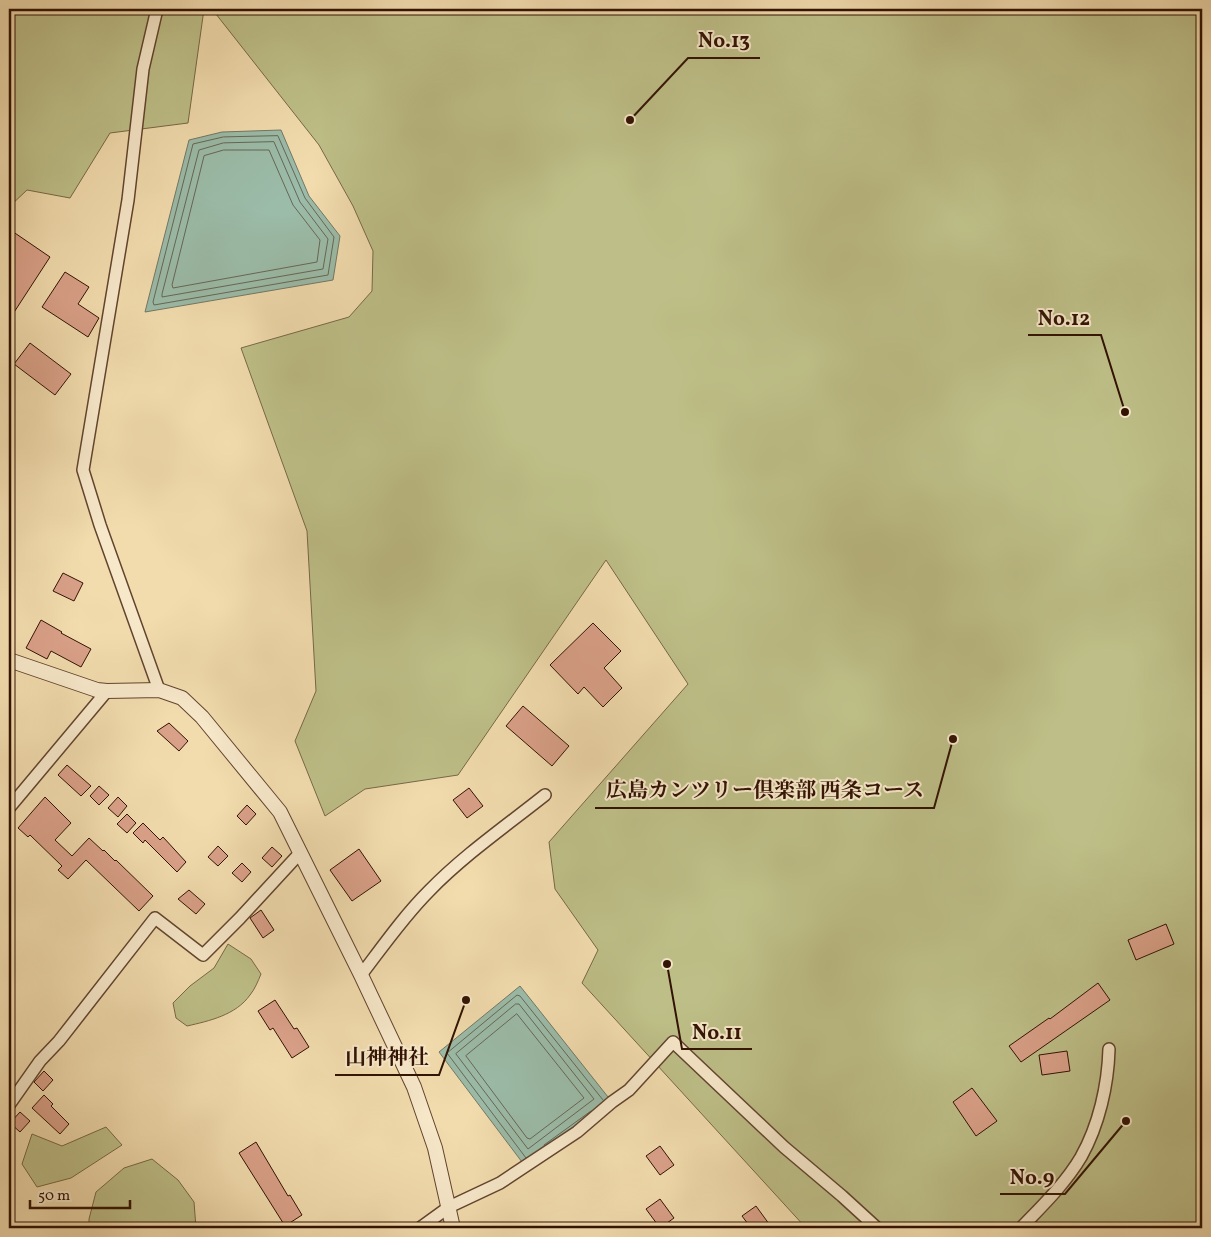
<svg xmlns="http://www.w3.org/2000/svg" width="1211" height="1237" font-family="Vollkorn,'Noto Serif JP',serif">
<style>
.green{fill:#bebf88;stroke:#786846}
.water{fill:#9bbca9;stroke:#717867}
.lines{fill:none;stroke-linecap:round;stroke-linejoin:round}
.shore{stroke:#666756;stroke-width:1}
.building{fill:#daa189;stroke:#321203}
.minor-casing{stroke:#62442e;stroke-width:14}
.tertiary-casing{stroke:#62442e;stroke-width:16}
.minor{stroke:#f7e8ca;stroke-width:11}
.tertiary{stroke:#f7e8ca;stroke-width:14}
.leader{fill:none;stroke:#321203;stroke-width:2}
.callout-dot{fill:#321203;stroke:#f7e8ca;stroke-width:2}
.callout-label{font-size:21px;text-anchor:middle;font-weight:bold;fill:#321203;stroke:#f7e8ca;stroke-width:4;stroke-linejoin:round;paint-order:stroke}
</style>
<rect width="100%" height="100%" fill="#f2dcae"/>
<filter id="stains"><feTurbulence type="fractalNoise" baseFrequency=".004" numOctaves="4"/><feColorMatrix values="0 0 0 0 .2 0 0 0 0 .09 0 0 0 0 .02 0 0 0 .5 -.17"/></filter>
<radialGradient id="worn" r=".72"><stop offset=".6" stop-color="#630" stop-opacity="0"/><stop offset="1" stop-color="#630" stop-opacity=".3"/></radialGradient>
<!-- green -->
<g class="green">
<path d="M9,9H204L188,123L110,133L70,198L27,190L9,207Z"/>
<path d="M212,9H1202V1228H806L582,983L598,950L555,889L549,842L688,684L606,560L458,775L365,789L325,816L295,741L316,691L307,531L241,348L349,317L372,291L373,251L353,206L319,145Z"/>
<path d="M228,944L251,959L261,974C258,981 255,989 250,995C236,1015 209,1021 187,1026L176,1018L173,1003L190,986L214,968Z"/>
<path d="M106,1127L122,1145L71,1178L37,1187L22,1164L32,1134L62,1146Z"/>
<path d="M152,1159L178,1180L194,1202L196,1228H89V1219L96,1192L124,1168Z"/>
</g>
<!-- water -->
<g class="water">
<path d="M281,130L309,196L340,236L333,280L145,312L189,140L222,132Z"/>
<path d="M520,986L612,1102L525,1166L439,1052Z"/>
</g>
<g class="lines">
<!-- shore -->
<g class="shore">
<path d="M278,136L305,198L334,237L328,275L154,305L153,302L193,144L223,137Z"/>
<path d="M274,142L300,202L328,239L323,269L162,297V294L199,150L223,143Z"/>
<path d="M224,150H269L293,205L320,240L317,262L173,288L172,285L204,156Z"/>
<path d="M516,1004H519L594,1099L528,1149L456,1054Z"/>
<path d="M517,1014L584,1098L530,1139L527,1138L466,1056Z"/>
<path d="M544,1145L591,1111"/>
<path d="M526,1158L447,1053L517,995L520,996L603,1100"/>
</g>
</g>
<!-- building -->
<g class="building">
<path d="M9,229L50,257L9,320Z"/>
<path d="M65,272L89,287L78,304L99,318L88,337L42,307Z"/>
<path d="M30,343L71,374L55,395L14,364Z"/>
<path d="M63,573L83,583L74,601L53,591Z"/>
<path d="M41,620L62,632L61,633L91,649L81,667L51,651L47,659L26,648Z"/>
<path d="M593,623L621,651L604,668L622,688L603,707L584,687L578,694L550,665Z"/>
<path d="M523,706L569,746L552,766L506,726Z"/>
<path d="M169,723L188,741L179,751L157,731Z"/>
<path d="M67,765L91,786L81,796L58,775Z"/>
<path d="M99,786L109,795L99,805L90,796Z"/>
<path d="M469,788L483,806L467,818L453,800Z"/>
<path d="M45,797L71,823L55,840L72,856L89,838L103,851L104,850L115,861L116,860L153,896L139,911L86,860L68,879L58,870L62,866L30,835L28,837L18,828Z"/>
<path d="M118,797L127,806L118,817L108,808Z"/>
<path d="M247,805L256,814L246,825L237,816Z"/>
<path d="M127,814L136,823L127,833L117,824Z"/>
<path d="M143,823L160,840L163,837L186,862L177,872L145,840L143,843L133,833Z"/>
<path d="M218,846L228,856L218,866L208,857Z"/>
<path d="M272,847L282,856L272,867L262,858Z"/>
<path d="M359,849L381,881L352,901L330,870Z"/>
<path d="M242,863L251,872L242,882L232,873Z"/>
<path d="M189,890L205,904L196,914L178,899Z"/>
<path d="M261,910L274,930L263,938L250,918Z"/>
<path d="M1166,924L1174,944L1136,960L1128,940Z"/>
<path d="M1098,983L1110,1000L1021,1062L1009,1046L1049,1018L1050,1019Z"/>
<path d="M275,1000L294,1029L297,1028L309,1047L292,1058L273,1028L270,1030L258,1011Z"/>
<path d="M1067,1051L1070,1071L1042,1075L1039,1055Z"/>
<path d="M44,1071L53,1080L43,1091L34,1082Z"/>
<path d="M972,1088L997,1121L976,1136L953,1102Z"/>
<path d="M44,1095L53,1104L51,1106L69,1124L60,1134L32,1108Z"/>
<path d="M20,1112L30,1121L20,1132L10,1123Z"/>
<path d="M256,1142L288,1196L290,1195L302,1215L285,1226L239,1153Z"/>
<path d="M660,1146L674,1165L660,1175L646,1156Z"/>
<path d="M660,1199L674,1218L660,1228L646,1209Z"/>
<path d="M756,1206L772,1228H751L742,1216Z"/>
</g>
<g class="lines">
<defs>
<g id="minor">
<path d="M157,9L143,69L128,200L83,470L100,525L159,690"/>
<path d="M9,808L107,691"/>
<path d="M361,975C383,946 404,916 429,891C464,855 506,826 545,795"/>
<path d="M9,1105L40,1061L59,1041L155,918L203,955L240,918L300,853"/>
<path d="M420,1228L449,1207L500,1183L577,1132L612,1102L629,1090L673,1042L784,1147L842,1196L877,1228"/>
<path d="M1021,1228C1042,1206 1065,1184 1081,1157C1099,1125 1108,1085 1109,1049"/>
</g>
<path id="tertiary" d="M9,660L97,690L107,691L159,690L182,698L202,717L280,812L361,975L414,1087L435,1148L453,1228"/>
</defs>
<!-- minor casing -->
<use href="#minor" class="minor-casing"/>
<!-- tertiary casing -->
<use href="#tertiary" class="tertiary-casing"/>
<!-- minor -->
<use href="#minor" class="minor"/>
<!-- tertiary -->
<use href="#tertiary" class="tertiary"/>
</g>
<!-- callouts -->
<path class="leader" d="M630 120L688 58H760M1125 412L1101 335H1028M953 739L934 808H595M667 964L682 1049H752M466 1000L439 1075H335M1126 1121L1065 1194H1000"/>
<g class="callout-dot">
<circle cx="630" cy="120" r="5"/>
<circle cx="1125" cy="412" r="5"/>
<circle cx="953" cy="739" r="5"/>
<circle cx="667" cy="964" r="5"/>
<circle cx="466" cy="1000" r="5"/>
<circle cx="1126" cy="1121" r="5"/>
</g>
<g class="callout-label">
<text x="724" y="47">No.13</text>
<text x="1064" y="325">No.12</text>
<text x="765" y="797">広島カンツリー倶楽部 西条コース</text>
<text x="717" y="1039">No.11</text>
<text x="387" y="1064">山神神社</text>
<text x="1032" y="1184">No.9</text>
</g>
<!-- margin -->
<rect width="1211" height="1237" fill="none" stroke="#f2dcae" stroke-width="30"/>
<rect x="10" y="10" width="1191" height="1217" fill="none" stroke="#321203" stroke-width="2.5"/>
<rect x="15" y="15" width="1181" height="1207" fill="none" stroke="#321203"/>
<!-- scale -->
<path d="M30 1200v8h100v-8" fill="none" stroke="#321203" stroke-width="2.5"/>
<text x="38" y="1200" font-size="15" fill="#321203" stroke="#f7e8ca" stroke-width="4" paint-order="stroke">50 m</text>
<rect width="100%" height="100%" filter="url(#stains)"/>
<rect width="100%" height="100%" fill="url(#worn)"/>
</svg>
